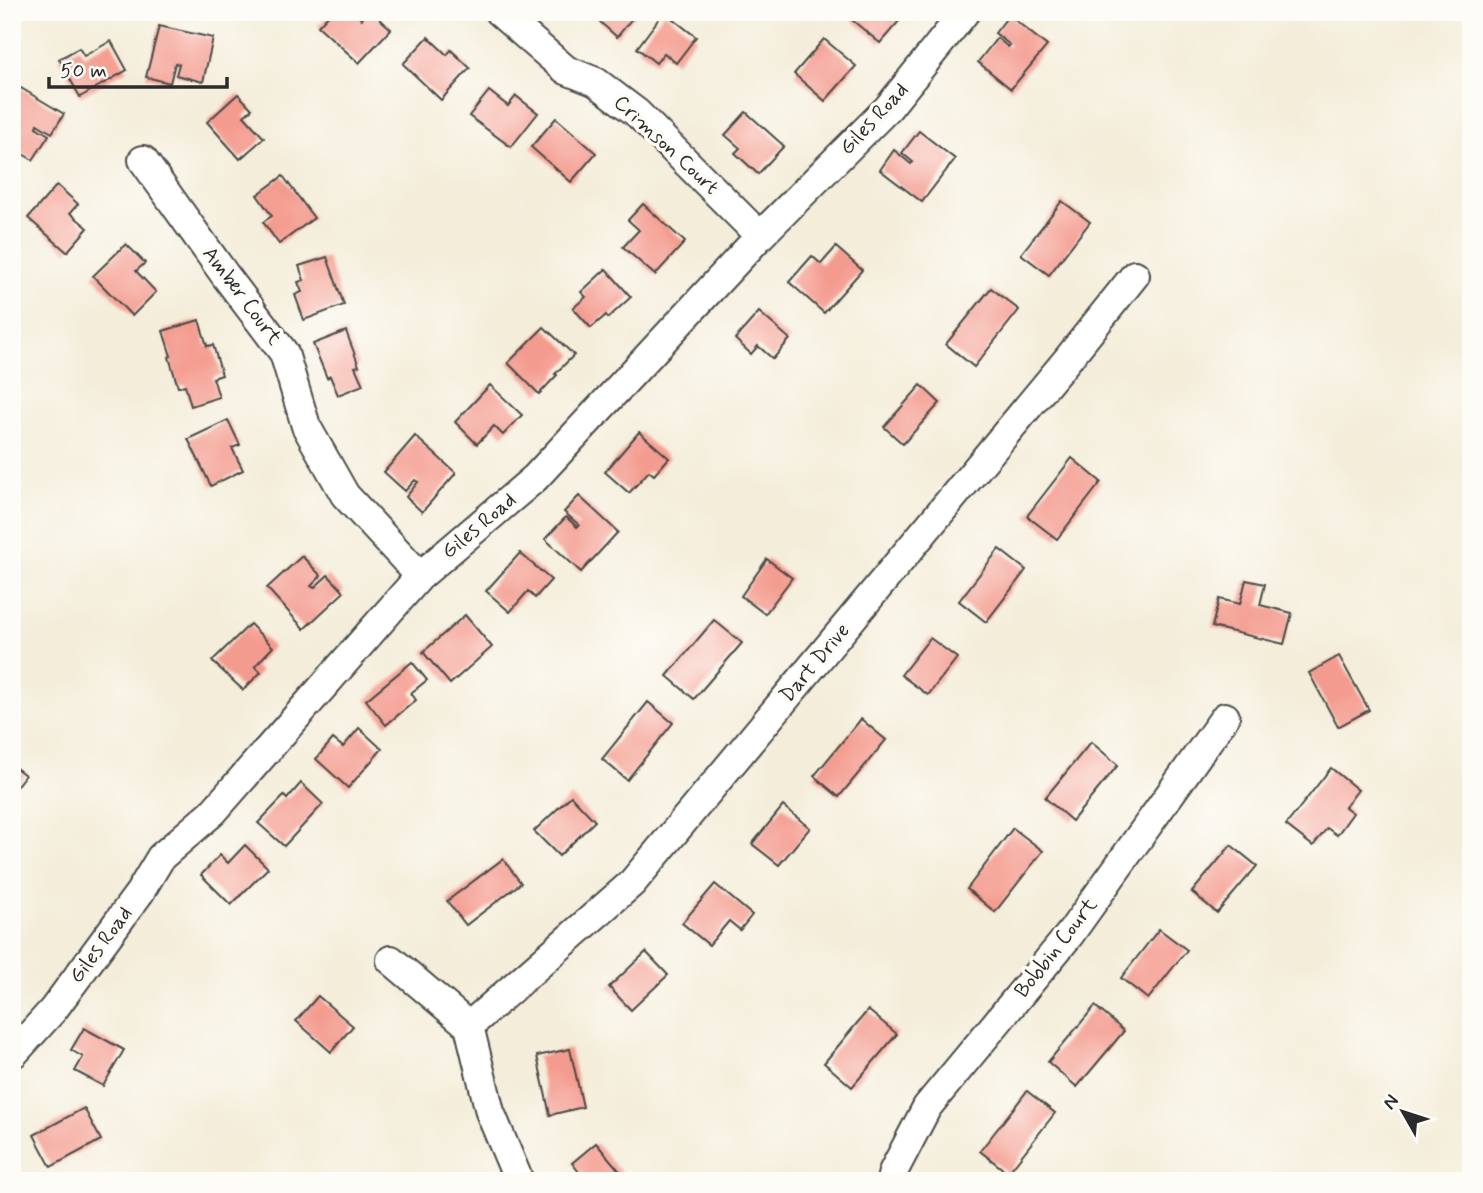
<svg xmlns="http://www.w3.org/2000/svg" width="1483" height="1193" font-family="Mynerve,sans-serif">
<style>
.building{fill:#f49b8f}
.lines{fill:none;stroke-linecap:round;stroke-linejoin:round}
.minor-casing{stroke:#494845;stroke-width:32}
.minor{stroke:#fff;stroke-width:28}
.labels{text-anchor:middle;dominant-baseline:central;stroke-width:7;stroke-linejoin:round;paint-order:stroke}
.street-label{font-size:21px;fill:#2b2b2b;stroke:#fdfcf7}
</style>
<rect width="100%" height="100%" fill="#fdfcf7"/>
<filter id="ink" filterUnits="userSpaceOnUse"><feTurbulence type="fractalNoise" baseFrequency=".0143" numOctaves="2"/><feDisplacementMap in="SourceGraphic" scale="14" xChannelSelector="R" yChannelSelector="G"/><feConvolveMatrix kernelMatrix="1 2 1 2 8 2 1 2 1" color-interpolation-filters="sRGB"/></filter>
<filter id="wash" filterUnits="userSpaceOnUse"><feTurbulence type="fractalNoise" baseFrequency=".00686" numOctaves="4" result="noise"/><feDisplacementMap in="SourceGraphic" scale="28" xChannelSelector="R" yChannelSelector="G"/><feGaussianBlur stdDeviation="1.57" result="paint"/><feColorMatrix in="noise" values="0 0 0 0 0 0 0 0 0 0 0 0 0 0 0 0 0 1.4 0 .05"/><feComposite in="paint" operator="in"/></filter>
<g filter="url(#wash)">
<rect width="100%" height="100%" fill="#f4edda"/>
<g id="blocks">
<!-- building -->
<g class="building">
<path d="M331,12H363L359,17L362,19L368,12H372L391,29L359,63L318,26Z"/>
<path d="M608,12H637L617,37L600,22Z"/>
<path d="M664,12L696,37L676,63L664,53L656,63L637,48Z"/>
<path d="M859,12H900L896,17L900,20L880,43L852,20Z"/>
<path d="M1009,15L1047,46L1011,89L978,62L997,38L1008,47L1010,45L995,33Z"/>
<path d="M159,26L213,38L203,82L176,75L179,64L175,63L170,83L146,77Z"/>
<path d="M428,37L447,55L451,50L470,68L441,100L403,64Z"/>
<path d="M824,39L856,66L825,101L794,74Z"/>
<path d="M111,41L127,70L80,97L59,59L79,48L84,56Z"/>
<path d="M21,88L64,114L52,133L37,124L36,127L49,135L33,160L12,148V101Z"/>
<path d="M489,91L508,106L516,96L538,113L511,147L469,116Z"/>
<path d="M238,94L252,109L244,116L264,138L240,159L207,122Z"/>
<path d="M746,112L784,146L758,174L735,153L740,148L725,135Z"/>
<path d="M556,118L596,153L571,182L531,147Z"/>
<path d="M919,131L955,159L922,202L880,170L894,150L911,164L913,162L902,153Z"/>
<path d="M283,176L314,218L279,244L263,222L272,216L257,195Z"/>
<path d="M57,185L78,204L70,213L88,228L67,252L28,218Z"/>
<path d="M1062,201L1090,222L1049,275L1021,254Z"/>
<path d="M643,204L685,242L655,275L623,247L639,230L628,220Z"/>
<path d="M126,244L145,263L136,271L156,292L132,316L93,276Z"/>
<path d="M836,247L862,270L824,313L789,282L812,256L821,264Z"/>
<path d="M327,257L344,305L304,320L295,295L302,292L298,282L304,280L299,266Z"/>
<path d="M606,269L631,297L608,318L606,315L591,328L573,308L586,297L581,292Z"/>
<path d="M991,288L1019,310L974,367L946,344Z"/>
<path d="M759,312L790,339L773,359L758,346L751,354L735,339Z"/>
<path d="M199,320L207,346L213,345L222,375L213,378L219,397L191,406L185,385L178,387L169,357L171,356L163,331Z"/>
<path d="M544,327L574,355L555,374L557,375L539,394L508,363Z"/>
<path d="M346,331L359,366L355,367L363,385L338,395L330,376L327,378L313,344Z"/>
<path d="M490,385L522,415L503,435L494,426L477,444L455,422Z"/>
<path d="M921,385L940,403L903,444L884,427Z"/>
<path d="M228,420L240,445L232,448L243,470L211,486L188,439Z"/>
<path d="M639,432L669,458L654,475L649,471L629,493L605,472Z"/>
<path d="M415,436L456,473L422,512L406,497L418,482L415,480L405,491L384,472Z"/>
<path d="M1072,458L1101,482L1057,539L1027,516Z"/>
<path d="M579,496L618,532L581,572L545,539L566,517L577,527L579,525L564,512Z"/>
<path d="M999,549L1026,570L986,622L959,601Z"/>
<path d="M520,553L551,580L535,598L528,591L510,612L486,591Z"/>
<path d="M302,556L321,576L311,586L314,588L328,575L344,592L304,629L267,588Z"/>
<path d="M767,559L792,578L765,614L741,596Z"/>
<path d="M1246,580L1265,584L1260,605L1292,613L1284,644L1212,627L1219,599L1240,604Z"/>
<path d="M465,615L492,647L450,684L423,652Z"/>
<path d="M714,620L742,643L694,699L667,676Z"/>
<path d="M250,624L273,647L255,666L261,672L243,690L212,661Z"/>
<path d="M930,638L957,658L928,695L901,675Z"/>
<path d="M1339,656L1369,710L1338,727L1309,673Z"/>
<path d="M412,662L427,680L411,693L416,700L386,725L366,700Z"/>
<path d="M648,702L673,723L627,780L602,759Z"/>
<path d="M861,719L886,740L839,797L814,776Z"/>
<path d="M359,728L382,749L348,788L316,759L333,739L343,747Z"/>
<path d="M1091,742L1118,765L1072,821L1045,798Z"/>
<path d="M12,765L25,775L12,792Z"/>
<path d="M1331,768L1358,790L1345,807L1353,813L1337,835L1327,828L1313,846L1286,825Z"/>
<path d="M301,783L323,804L284,846L258,823L284,796L287,799Z"/>
<path d="M571,796L595,821L559,856L534,831Z"/>
<path d="M783,806L810,828L779,865L752,844Z"/>
<path d="M1013,828L1043,851L995,912L967,889Z"/>
<path d="M245,845L268,868L231,905L201,875L220,855L228,863Z"/>
<path d="M1231,845L1257,866L1217,913L1192,892Z"/>
<path d="M503,859L521,883L466,925L447,901Z"/>
<path d="M715,884L752,915L740,930L729,921L709,945L682,923Z"/>
<path d="M1159,929L1187,950L1148,999L1121,978Z"/>
<path d="M646,952L668,975L631,1010L609,987Z"/>
<path d="M318,996L353,1026L331,1052L296,1021Z"/>
<path d="M1095,1006L1124,1031L1077,1087L1048,1062Z"/>
<path d="M868,1010L897,1034L852,1087L824,1063Z"/>
<path d="M84,1028L124,1050L103,1086L75,1071L83,1057L71,1050Z"/>
<path d="M570,1049L583,1107L550,1115L537,1056Z"/>
<path d="M1027,1091L1055,1113L1008,1173L980,1151Z"/>
<path d="M84,1108L101,1140L51,1167L34,1135Z"/>
<path d="M596,1143L628,1181H586L572,1163Z"/>
</g>
</g>
</g>
<g filter="url(#ink)">
<use href="#blocks" fill-opacity="0" stroke="#494845" stroke-width="2"/>
<g class="lines">
<defs>
<g id="minor">
<path d="M499,12L566,70L596,82L637,113L760,236"/>
<path d="M143,160L225,275L284,353L306,426L345,495L420,576"/>
<path d="M391,960L469,1026L490,1112L519,1181"/>
<path d="M469,1026L632,883L1067,360L1135,275"/>
<path d="M12,1051L14,1053L53,1010L140,892L161,857L213,812L420,576L535,478L760,236L888,108L965,12"/>
<path d="M891,1181L893,1172L927,1107L1070,934L1225,717"/>
</g>
</defs>
<!-- minor casing -->
<use href="#minor" class="minor-casing"/>
<!-- minor -->
<use href="#minor" class="minor"/>
</g>
</g>
<g class="labels">
<!-- street labels -->
<g class="street-label">
<text transform="translate(874 119) rotate(-47)">Giles Road</text>
<text transform="translate(666 145) rotate(43)">Crimson Court</text>
<text transform="translate(242 296) rotate(53)">Amber Court</text>
<text transform="translate(479 526) rotate(-40)">Giles Road</text>
<text transform="translate(815 663) rotate(-50)">Dart Drive</text>
<text transform="translate(101 945) rotate(-53)">Giles Road</text>
<text transform="translate(1056 948) rotate(-52)">Bobbin Court</text>
</g>
</g>
<!-- margin -->
<rect width="1483" height="1193" fill="none" stroke="#fdfcf7" stroke-width="42"/>
<!-- north arrow -->
<g transform="translate(1403 1112) rotate(309)" stroke="#fdfcf7" stroke-width="5" paint-order="stroke">
<path d="M0-5L12 26L0 18L-12 26Z" fill="#2b2b2b"/>
<text y="-10" font-size="19" font-weight="bold" text-anchor="middle" fill="#2b2b2b">N</text>
</g>
<!-- scale -->
<path d="M49 77v10h178v-10" fill="none" stroke="#2b2b2b" stroke-width="3.5"/>
<text x="60" y="77" font-size="21" fill="#2b2b2b" stroke="#fdfcf7" stroke-width="5" paint-order="stroke">50 m</text>
</svg>
